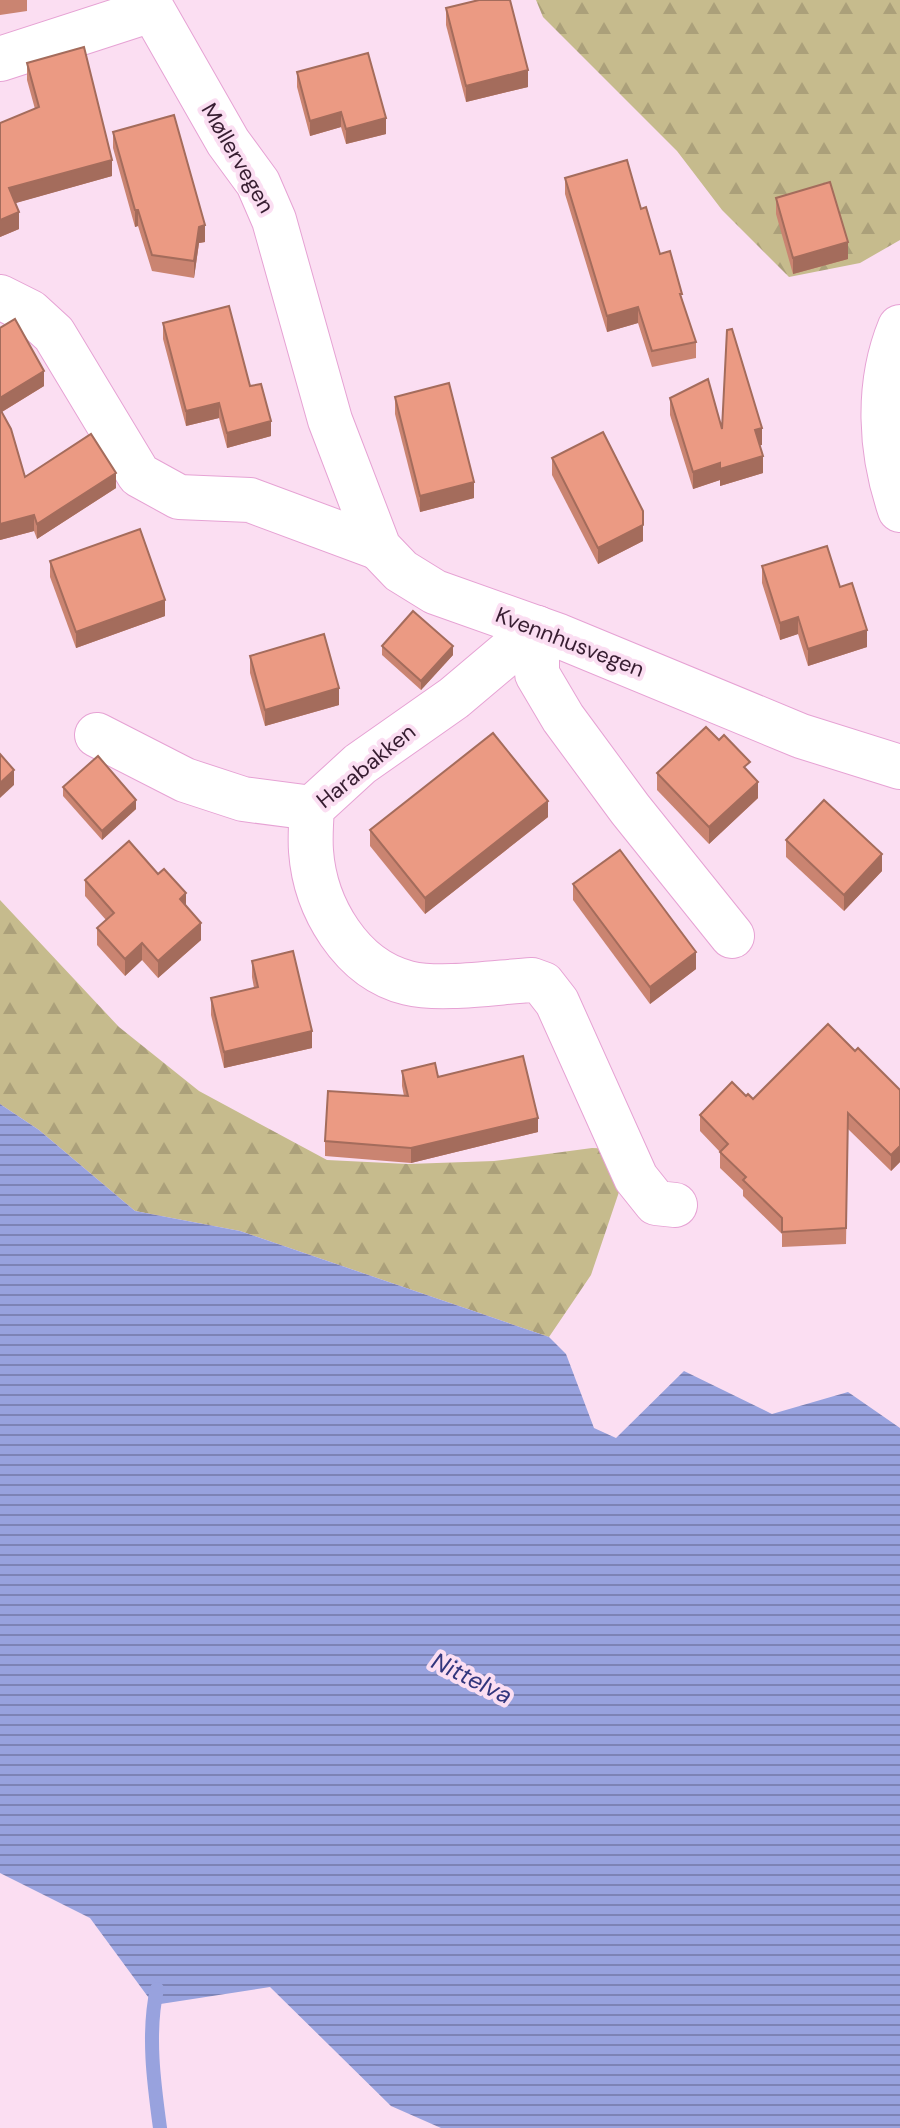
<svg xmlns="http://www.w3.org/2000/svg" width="900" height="2128" font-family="'DM Sans',sans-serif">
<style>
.forest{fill:url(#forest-firs)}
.water{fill:url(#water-rules)}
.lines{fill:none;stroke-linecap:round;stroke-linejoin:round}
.stream{stroke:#98a2de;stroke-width:14}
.minor-casing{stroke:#e6a2d4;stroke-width:46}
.minor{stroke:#fff;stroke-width:44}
.wall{fill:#ca8471}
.shaded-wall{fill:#a46c5c}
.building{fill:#eb9a83;stroke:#a46c5c;stroke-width:2}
.labels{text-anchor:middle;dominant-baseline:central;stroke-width:8;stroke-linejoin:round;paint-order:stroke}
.street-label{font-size:22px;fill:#371d31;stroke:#fbdef2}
.water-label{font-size:24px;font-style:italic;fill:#32367d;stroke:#fbdef2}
</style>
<defs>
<pattern id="forest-firs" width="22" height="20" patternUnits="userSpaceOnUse" patternTransform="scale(2)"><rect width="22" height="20" fill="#c6bb8d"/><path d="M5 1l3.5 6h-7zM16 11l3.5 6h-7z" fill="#aba07a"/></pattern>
<pattern id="water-rules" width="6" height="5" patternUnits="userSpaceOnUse" patternTransform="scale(2)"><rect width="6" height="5" fill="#98a2de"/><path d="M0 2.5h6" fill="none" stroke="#7d83b5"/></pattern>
</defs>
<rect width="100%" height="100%" fill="#fbdef2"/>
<!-- forest -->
<g class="forest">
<path d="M536,0H900V240L860,263L789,277L722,210L677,151L543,17Z"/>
<path d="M0,900L119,1027L199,1091L327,1160L408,1164L494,1161L592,1148L620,1149V1189L591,1275L549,1337L240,1231L135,1211L39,1130L0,1104Z"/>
</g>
<!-- water -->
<path class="water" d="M0,1104L39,1130L135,1211L240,1231L549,1337L566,1354L594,1428L616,1438L684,1371L772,1414L848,1392L900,1428V2128H441L391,2106L270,1987L154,2005L90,1918L0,1873Z"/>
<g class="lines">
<!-- stream -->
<path class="stream" d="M157,1989C147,2033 154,2084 160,2128"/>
<defs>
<g id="minor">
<path d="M147,0L228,142L258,183L274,220L330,420L379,548L401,571L435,592L559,636L801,736L900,767"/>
<path d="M0,59L151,10"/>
<path d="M0,297L30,312L54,334L139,475L179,497L250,500L379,548"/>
<path d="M900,327C876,385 880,452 900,510"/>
<path d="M537,628L454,698L360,764L312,808C311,822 310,837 311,851C315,907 351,969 408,983C441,991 497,982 532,980L543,984L557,1002L636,1178L656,1203L675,1205"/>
<path d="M537,628V674L563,718L630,809L732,936"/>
<path d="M97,735L185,780L243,799L312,808"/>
</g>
</defs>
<!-- minor casing -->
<use href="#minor" class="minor-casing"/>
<!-- minor -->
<use href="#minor" class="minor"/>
</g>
<!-- wall -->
<g class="wall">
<path d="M0,0H27V11L0,15Z"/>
<path d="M446,8L528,87L466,102L446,25Z"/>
<path d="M27,63L112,176L15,203L19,229L0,237V123L35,109L27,80Z"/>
<path d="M297,72L386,134L346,144L341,127L310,136L297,87Z"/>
<path d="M113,132L205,242L199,243L194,278L152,271L138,226L135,227L113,148Z"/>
<path d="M565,178L641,209L660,254L682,301L696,342V358L652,367L638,323L607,332L565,194Z"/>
<path d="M776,198L848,259L793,274L776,214Z"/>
<path d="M163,323L250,386L271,436L227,448L219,418L186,426L163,339Z"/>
<path d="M0,328L44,386L2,412L25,477L116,488L37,539L34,531L0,540Z"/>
<path d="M395,397L474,498L420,512L395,414Z"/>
<path d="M670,398L722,429L762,445H759L763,473L720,486V480L693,489L670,415Z"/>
<path d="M552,458L643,541L598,564L552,475Z"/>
<path d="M50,561L165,616L76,648L50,577Z"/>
<path d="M762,566L840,587L867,647L808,666L798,634L780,640L762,583Z"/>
<path d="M382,646L453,655L421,690L382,655Z"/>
<path d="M250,656L339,705L265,726L250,673Z"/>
<path d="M657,773H750L758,798L709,844L657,790Z"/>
<path d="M63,787L136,809L102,840L63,796Z"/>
<path d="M548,817L425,914L370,846V830Z"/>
<path d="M786,840L882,871L844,911L786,857Z"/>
<path d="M85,880L186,906L201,940L158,978L142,960L125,976L97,945V928L106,920L85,896Z"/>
<path d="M573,884L696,969L650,1004L573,900Z"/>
<path d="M252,961L312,1048L224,1068L211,1015V998L254,988L252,977Z"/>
<path d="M855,1051L900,1090V1162L891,1171L848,1129L846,1244L782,1247V1234L743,1196V1190L720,1168V1152L700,1131V1115L746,1096L753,1099Z"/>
<path d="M402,1071L438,1077L538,1132L411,1163L325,1156V1141L404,1096L402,1086Z"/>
</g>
<!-- shaded-wall -->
<g class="shaded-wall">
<path d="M528,70V87L466,102V86Z"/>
<path d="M341,112V127L310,136V121Z"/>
<path d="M386,118V134L346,144V129Z"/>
<path d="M112,160V176L9,205V188Z"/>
<path d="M135,210H138V226L135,227Z"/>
<path d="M19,212V229L0,237V220Z"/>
<path d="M205,225V242L199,243L194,278V261L199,227Z"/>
<path d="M848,242V259L793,274V258Z"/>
<path d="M638,307V323L607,332V316Z"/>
<path d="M44,371V386L0,413V398Z"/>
<path d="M219,403V418L186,426V411Z"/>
<path d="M271,421V436L227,448V433Z"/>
<path d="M762,428V445L755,446V430Z"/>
<path d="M763,456V473L720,486V480L693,489V472L720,463Z"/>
<path d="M116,473V488L37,539V524Z"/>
<path d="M474,482V498L420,512V496Z"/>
<path d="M34,515V531L0,540V524Z"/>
<path d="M643,525V541L598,564V548Z"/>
<path d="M165,600V616L76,648V632Z"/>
<path d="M798,617V634L780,640V623Z"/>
<path d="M867,630V647L808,666V649Z"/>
<path d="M453,646V655L421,690V681Z"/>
<path d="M339,688V705L265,726V710Z"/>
<path d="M14,770V785L0,798V783Z"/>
<path d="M758,782V798L709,844V827Z"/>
<path d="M136,800V809L102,840V831Z"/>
<path d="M548,801V817L425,914V898Z"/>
<path d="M882,854V871L844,911V895Z"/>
<path d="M186,893V910L180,899Z"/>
<path d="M201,923V940L158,978V961Z"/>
<path d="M142,943V960L125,976V959Z"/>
<path d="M696,952V969L650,1004V987Z"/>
<path d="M312,1031V1048L224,1068V1052Z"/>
<path d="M538,1118V1132L411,1163V1148Z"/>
<path d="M900,1146V1162L891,1171V1155Z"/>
</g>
<!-- building -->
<g class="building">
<path d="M479,0H510L528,70L466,86L446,8Z"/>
<path d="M84,47L112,160L9,188L19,212L0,220V123L39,107L27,63Z"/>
<path d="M368,53L386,118L346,129L341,112L310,121L297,72Z"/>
<path d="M174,115L205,225L199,227L194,261L152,255L138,210H135L113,132Z"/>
<path d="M627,160L641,209L646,207L660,254L670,251L682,294H680L696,342L652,351L638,307L607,316L565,178Z"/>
<path d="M830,182L848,242L793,258L776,198Z"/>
<path d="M229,306L250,386L261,384L271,421L227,433L219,403L186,411L163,323Z"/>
<path d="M15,319L44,371L0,398V328Z"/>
<path d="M732,329L762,428L755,430L763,456L720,469V463L693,472L670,398L708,379L722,429L727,330Z"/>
<path d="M449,383L474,482L420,496L395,397Z"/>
<path d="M0,409L11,429L25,477L91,434L116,473L37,524L34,515L0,524Z"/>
<path d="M603,432L643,511V525L598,548L552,458Z"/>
<path d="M140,529L165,600L76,632L50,561Z"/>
<path d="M827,546L840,587L852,583L867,630L808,649L798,617L780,623L762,566Z"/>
<path d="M413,611L453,646L421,681L382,646Z"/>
<path d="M324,634L339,688L265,710L250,656Z"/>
<path d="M706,727L719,740L724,735L750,762L744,767L758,782L709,827L657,773Z"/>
<path d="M493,733L548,801L425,898L370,830Z"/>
<path d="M0,754L14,770L0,783Z"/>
<path d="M98,756L136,800L102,831L63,787Z"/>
<path d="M824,800L882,854L844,895L786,840Z"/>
<path d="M129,841L158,874L164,869L186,893L180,899L201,923L158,961L142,943L125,959L97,928L114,913L85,880Z"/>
<path d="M620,850L696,952L650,987L573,884Z"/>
<path d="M293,951L312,1031L224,1052L211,998L258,987L252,961Z"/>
<path d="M828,1024L855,1051L858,1048L900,1090V1146L891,1155L848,1113L846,1228L782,1232V1218L743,1180L746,1177L720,1152L728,1144L700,1115L732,1082L746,1096L748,1094L753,1099Z"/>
<path d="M523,1056L538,1118L411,1148L325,1141L328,1091L408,1096L402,1071L435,1063L438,1077Z"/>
</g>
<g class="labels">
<!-- street labels -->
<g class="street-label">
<text transform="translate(238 158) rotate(60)">Møllervegen</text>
<text transform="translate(570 642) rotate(21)">Kvennhusvegen</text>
<text transform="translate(366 766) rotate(-39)">Harabakken</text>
</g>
<!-- water labels -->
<g class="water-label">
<text transform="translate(472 1678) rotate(26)">Nittelva</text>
</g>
</g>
</svg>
